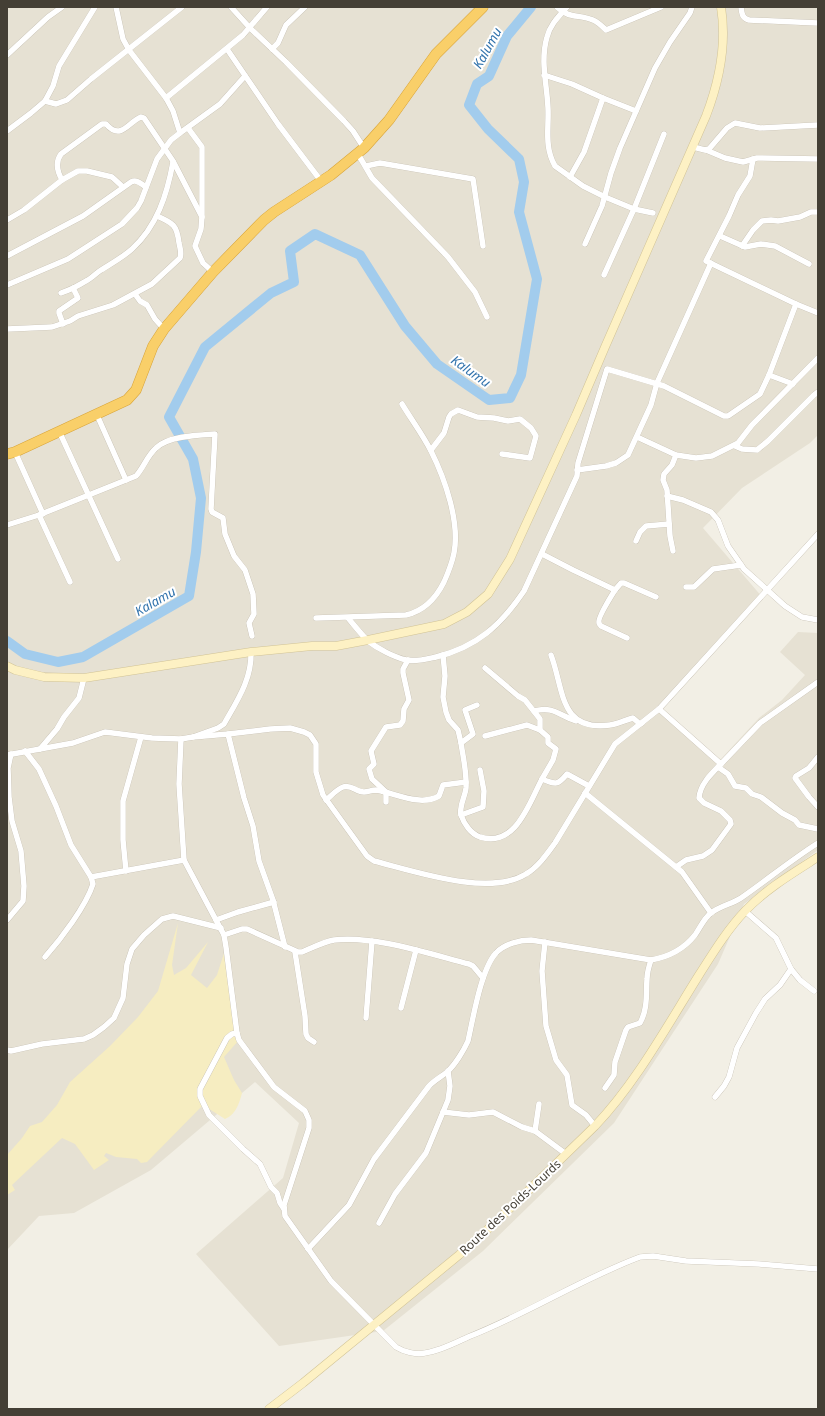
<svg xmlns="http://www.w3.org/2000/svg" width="825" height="1416" font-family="'Noto Sans',sans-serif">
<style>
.residential{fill:#e6e1d3}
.sand{fill:#f6edc1}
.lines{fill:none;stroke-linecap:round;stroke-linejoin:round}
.river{stroke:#a2cced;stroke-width:10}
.street-casing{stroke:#c0b9ab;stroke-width:6}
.secondary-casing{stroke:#d1c396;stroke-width:9}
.highway-casing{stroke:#d8a439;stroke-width:11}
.street{stroke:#fff;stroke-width:5.5}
.secondary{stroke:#fdf1c4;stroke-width:8}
.highway{stroke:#f9cf69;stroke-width:10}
.labels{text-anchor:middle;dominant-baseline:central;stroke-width:4;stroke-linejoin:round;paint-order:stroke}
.street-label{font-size:12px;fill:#443f35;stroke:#fff}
.water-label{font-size:13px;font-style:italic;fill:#3273ac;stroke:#fff}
</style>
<rect width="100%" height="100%" fill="#f2efe5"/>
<!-- residential -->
<path class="residential" d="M7,7H818V435L810,443L742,488L703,528L763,598L663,709L720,760L759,718L782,700L805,675L780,652L798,632L818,633V850L744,904L718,964L614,1123L483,1251L383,1331L279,1346L196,1254L283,1178L299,1123L255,1082L151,1170L74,1213L39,1216L7,1250Z"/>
<!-- sand -->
<path class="sand" d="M178,923L172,965L174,975L186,968L208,942L191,975L207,988L217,975L226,947L239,1040L224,1057L234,1080L242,1093C239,1104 236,1114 225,1119L203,1105L147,1162L141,1163L137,1159L116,1157L106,1153L104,1156L109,1160L94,1170L75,1144L62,1138L12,1185L15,1190L7,1195V1155L22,1138L30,1126L42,1122L57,1105L70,1082L110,1046L138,1017L158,991Z"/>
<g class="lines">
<!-- river -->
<path class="river" d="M7,641L25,654L58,662L83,657L189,596L196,552L201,498L193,459L169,417L205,347L271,293L294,282L290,251L315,234L360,255L405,326L437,364L489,400L510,398L521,375L537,279L519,212L524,182L519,159L488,129L469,105L477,84L489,76L507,36L531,7"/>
<defs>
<g id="street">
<path d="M231,7L250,28L286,62L344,121L353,131L364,148"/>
<path d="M557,7C569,19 579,14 593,20C598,22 602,26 606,30L661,7"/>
<path d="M567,7C558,17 550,25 547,37C540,61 547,84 548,108C549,128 544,147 555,166L583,186L605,197L634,209L653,213"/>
<path d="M741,7C742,14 742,18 749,20L818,23"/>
<path d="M227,49L278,124L321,181"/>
<path d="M272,49L278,43L286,25L305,7"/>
<path d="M7,55L48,17L62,7"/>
<path d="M544,75L572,84L603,98"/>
<path d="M166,98L243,35L267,7"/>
<path d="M45,101L56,104L67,100L91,79L182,7"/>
<path d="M188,128L202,147V217"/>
<path d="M7,131L31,113L45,101L53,86L59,66L95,7"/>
<path d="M180,133L220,104L245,76"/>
<path d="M693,147L705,150L709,149L727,128L735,123L760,128L818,125"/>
<path d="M706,150L725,158L743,162L757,158L818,159"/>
<path d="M358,154L372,178L448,257L475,292L487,317"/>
<path d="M366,166L380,163L473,179L483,246"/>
<path d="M570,177L584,152L603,98L636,111"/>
<path d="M62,180L78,171H87L112,177L123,187"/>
<path d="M7,220L24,210L62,180C57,171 55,162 61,154L102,124H106C121,141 127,123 141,117L144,118L173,161L202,217L201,229L195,246L203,263L213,272"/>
<path d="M720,236L745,247L761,244L775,246L809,264"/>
<path d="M585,244L602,206L611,173L620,148L655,68L670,42L690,13L692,7"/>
<path d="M742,246L753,230L762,221L771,220L778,221L800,217L811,212H818"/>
<path d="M7,256L83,216L131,182C137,179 141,184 146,187"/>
<path d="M604,275L634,209L664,134"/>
<path d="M7,285L68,259L122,224L137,208L141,201L157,159L171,140L180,133L173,111L166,98L129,50L123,39L116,7"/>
<path d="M61,293C70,290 78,286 86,281C92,278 96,273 101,270C111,264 123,257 132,249C157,226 167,195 173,162"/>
<path d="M135,294L140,301L147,305L155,319L164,329"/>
<path d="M796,304L818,313"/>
<path d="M63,324L59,313V311L78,298L73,288"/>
<path d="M7,329L52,327L70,321L78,316L113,305L152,284L180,258C182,253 180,248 179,243C177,225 173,223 157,216"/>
<path d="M769,375L793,384"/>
<path d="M97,415L126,480"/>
<path d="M59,431L118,559"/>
<path d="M637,437L676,455L696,458L712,456L738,443L752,425L818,358"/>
<path d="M735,446L742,449L757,450L768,441L814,395L818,392"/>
<path d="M431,450L444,433L449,417L451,414L458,410L477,417L494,418L508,421L520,419L531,428L536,436L530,458L502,454"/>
<path d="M15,452L43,514"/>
<path d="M577,470L606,466L616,463L628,455L651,405L657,383L711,263"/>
<path d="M667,496L683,500L711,512L718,520L728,546L744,569L785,606L802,617L818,620"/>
<path d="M39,515L70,582"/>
<path d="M7,525L39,515L136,476C144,467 147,456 156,448C168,436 199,435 215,434L211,509L212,512L223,518L225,534L234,556L245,570L253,594L254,614L249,623L252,636"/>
<path d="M636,541L640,532L646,526L669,524"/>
<path d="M673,551L670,536L667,490L663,480L664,474L672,465L676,455"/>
<path d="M542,554L573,570L615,590L621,583H624L656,597"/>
<path d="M686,587H694L713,569L741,565"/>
<path d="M615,590C612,595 597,618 599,623C599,624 600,625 601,626L627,638"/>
<path d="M316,618L406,615C424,611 436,598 444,582C448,573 452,563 454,553C460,522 445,479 431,451C423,435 411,419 402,404"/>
<path d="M348,618C354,625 361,634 368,641C378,649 394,657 406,660C416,662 427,659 436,657C477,647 501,625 524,591L577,476L578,463L607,369L664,386L724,416H728L760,394L769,375L796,304L706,261L729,216L738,195L750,176L753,159"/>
<path d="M443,655L445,676L443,697L446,712L449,720L458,730L461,743"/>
<path d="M551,655C564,689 559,732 610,725C618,724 625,720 633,718L640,724L642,723"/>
<path d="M485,668L518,696L525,700L540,719V730L548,737V743L556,749L553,760L542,779"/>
<path d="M477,705L465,710L473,734L461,743C463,757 467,773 466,788C465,797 459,806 461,815C464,824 471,834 480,837C516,848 529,803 542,779C556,785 558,785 567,774L589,786"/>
<path d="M659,709L721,764L760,723L818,682"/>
<path d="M534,711C554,706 558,715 576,721"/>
<path d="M228,734L244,798L253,826L259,861L273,900L285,947"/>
<path d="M485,736L527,725L540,730"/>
<path d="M193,737L228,734L270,729L290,728L304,732L310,735L316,744V772L323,795L367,856L374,861C414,871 489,897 526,874C538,867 547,854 555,843L615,744L659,709L818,534"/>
<path d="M181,739L179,784L184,860"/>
<path d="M40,749L57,729L64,717L79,698L84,678"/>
<path d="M25,751L39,769L56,806L71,845L91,877L184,860L224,935"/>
<path d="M7,755L73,743L105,732L152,738L181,739L193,737L218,728L224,724C237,701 252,679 251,652"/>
<path d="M818,757L809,768L796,776L795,778L809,797L818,807"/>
<path d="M718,767L728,774L735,786L746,788L752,794L761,797L782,813L795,820L799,825L818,829"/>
<path d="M585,793L682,872L711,913"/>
<path d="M326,800C331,796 337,789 343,787C351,784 356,792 364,792C368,792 371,790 376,790C395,793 420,807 439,796L443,785L466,782"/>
<path d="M386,802V792L372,779L369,769L374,764L371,751L386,727L400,725L403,721L404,709L409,700L403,673V669L408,660"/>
<path d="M461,815L483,807L484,791L480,770"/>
<path d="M676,867L686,860L703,856L712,850L731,824L730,820L721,811L704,803L699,798C700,784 712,773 721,764"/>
<path d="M126,871L123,840V801L141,737"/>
<path d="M745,911L776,938L791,969L800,980L814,991"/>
<path d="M7,920L23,901L24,886L21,851L12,821L9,797L8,768L11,754"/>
<path d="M216,920L238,912L274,902"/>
<path d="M545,942L542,971L546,1026L556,1060L567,1075L572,1105L586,1115L595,1126"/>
<path d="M295,952L305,1016L306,1034L308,1038L314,1042"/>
<path d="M45,957C61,939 86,906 93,884L91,877"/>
<path d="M483,978L473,966L469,964C430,954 373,935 334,940C323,942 312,948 302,952H298L247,929H242L224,935L226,947L237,1033L239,1040L274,1087L305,1111L309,1120V1128L284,1205L285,1216L331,1281L396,1347C404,1352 416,1355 425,1353C440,1351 455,1343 468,1337C527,1314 581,1279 640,1257L653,1256L686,1261L759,1264L818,1269"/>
<path d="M401,1008L416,950"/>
<path d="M366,1018L372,941"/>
<path d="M237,1033L232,1034L227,1038L200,1089V1096L209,1115L243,1149L260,1164L271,1187L277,1193L280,1203L284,1209"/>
<path d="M7,1050L11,1051L42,1044L84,1039L93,1035L104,1027L114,1018L123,998L127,964L132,949L144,935L162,919L173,916L221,928"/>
<path d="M605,1088L614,1075L615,1062L626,1030L628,1027L640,1023C648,1009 646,993 647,979C647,972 649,966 651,960"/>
<path d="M715,1097L724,1086L729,1077L737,1048L756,1013L765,999L780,985L791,969"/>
<path d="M539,1104L535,1131L566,1154"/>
<path d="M443,1112L469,1115L493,1112L522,1127L535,1131"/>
<path d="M379,1223L395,1194L426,1153L448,1100L450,1086L448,1071"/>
<path d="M308,1249L349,1205L374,1159L429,1086C435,1080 441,1077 447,1072C455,1065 464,1050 468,1041C473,1019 481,969 496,953C504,944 520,940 531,940L651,960C668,957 684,949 695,935C700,928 704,918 711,913C720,906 732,904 741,898C767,880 791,860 818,843"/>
</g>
<g id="secondary">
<path d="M7,666L15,670L44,677L84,678L251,652L312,646H336L368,640L444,624L467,612L488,594L510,559L576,415L605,347L706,116C719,82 727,44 721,7"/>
<path d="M269,1409L303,1383L459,1255L499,1219L595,1126C636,1083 667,1026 699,975C713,953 727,930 745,911C766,889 793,873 818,857"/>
</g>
<path id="highway" d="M7,454L15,452L127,400L136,390L153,346L164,329L213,272L264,220L274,212L331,175L364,148L389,120L436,54L483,7"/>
</defs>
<!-- street casing -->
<use href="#street" class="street-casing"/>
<!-- secondary casing -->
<use href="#secondary" class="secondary-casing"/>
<!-- highway casing -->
<use href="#highway" class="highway-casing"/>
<!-- street -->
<use href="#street" class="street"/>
<!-- secondary -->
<use href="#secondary" class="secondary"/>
<!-- highway -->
<use href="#highway" class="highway"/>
</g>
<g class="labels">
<!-- street labels -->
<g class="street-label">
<text transform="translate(510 1207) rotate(-43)">Route des Poids-Lourds</text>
</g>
<!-- water labels -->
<g class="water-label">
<text transform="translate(487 48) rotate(-61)">Kalumu</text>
<text transform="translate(471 371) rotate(35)">Kalumu</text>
<text transform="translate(155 601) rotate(-30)">Kalamu</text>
</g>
</g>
<!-- border -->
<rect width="825" height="1416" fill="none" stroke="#443f35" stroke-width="16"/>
</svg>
